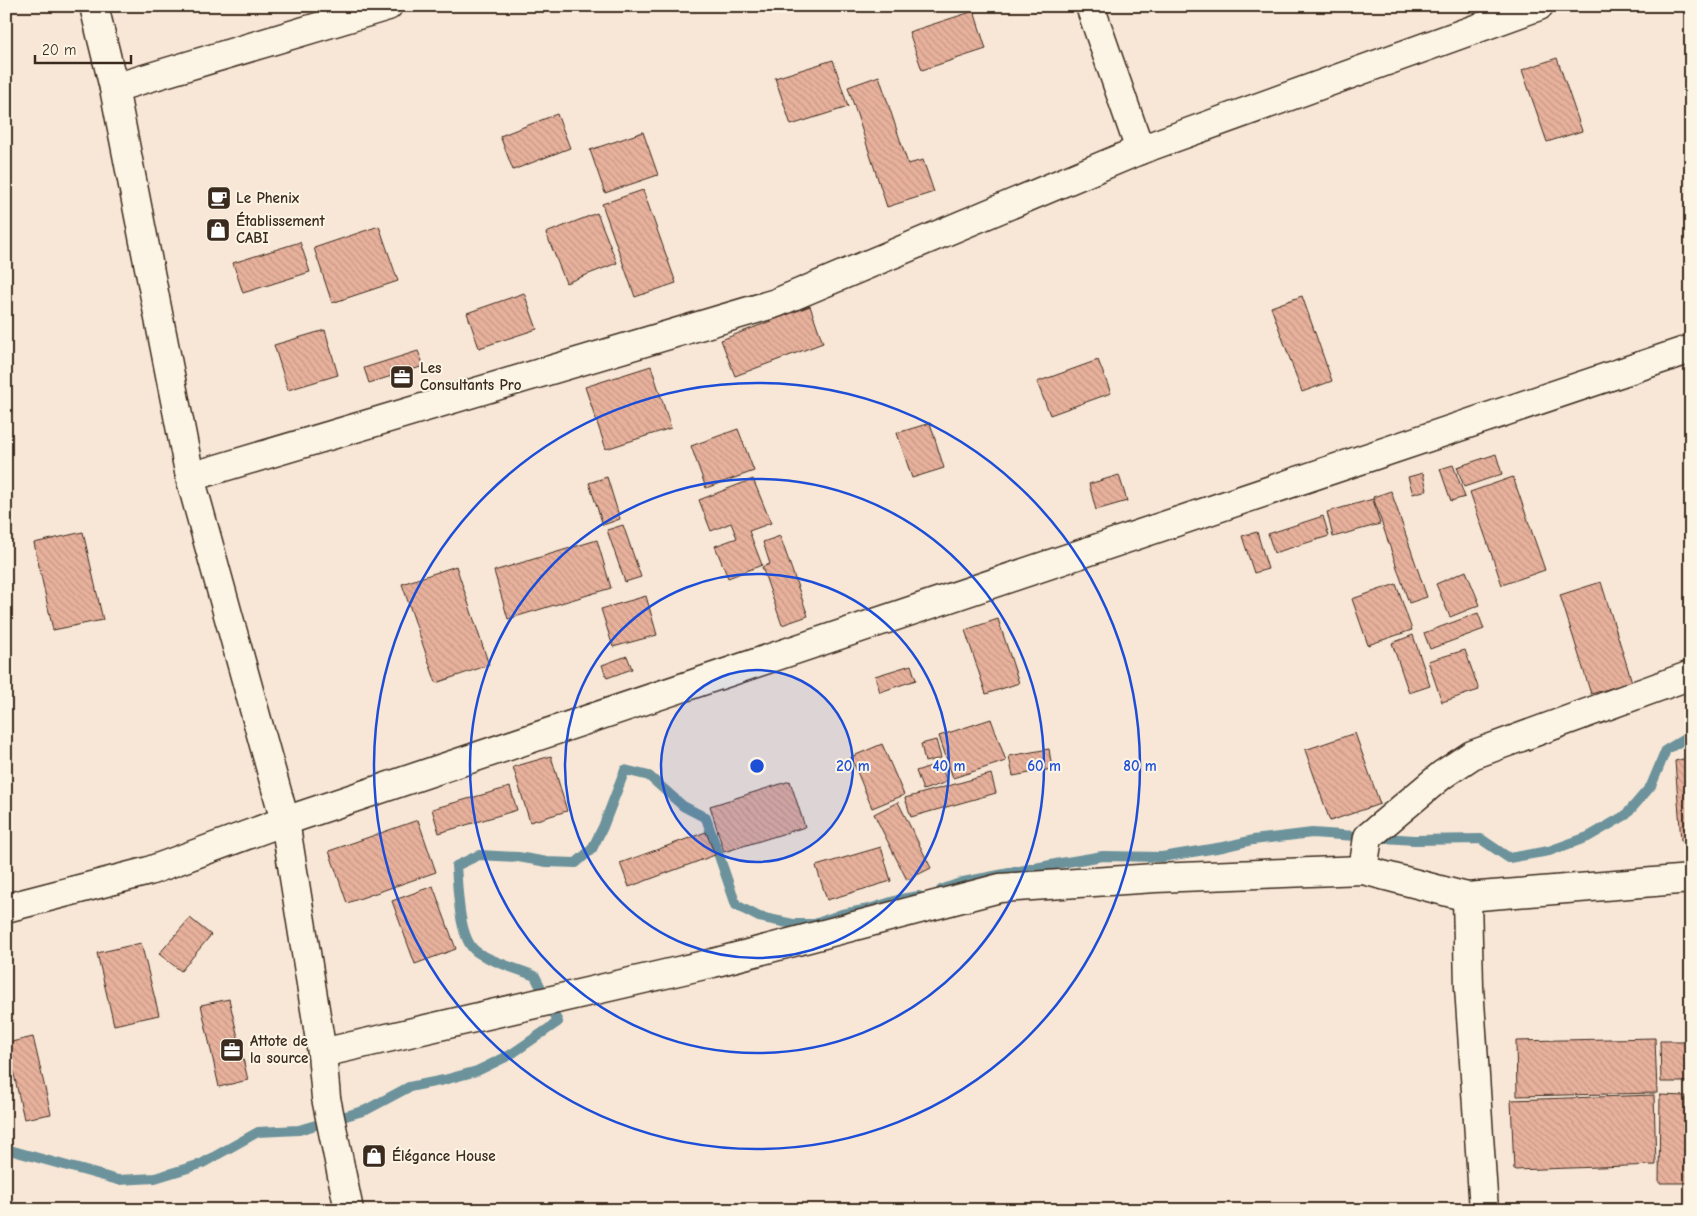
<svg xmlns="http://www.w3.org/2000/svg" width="1697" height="1216" font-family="'Comic Neue',sans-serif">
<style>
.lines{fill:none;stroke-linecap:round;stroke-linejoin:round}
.stream{stroke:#6c929b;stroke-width:10}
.building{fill:url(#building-back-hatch);stroke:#3b2a1e}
.street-casing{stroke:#3b2a1e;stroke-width:31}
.street{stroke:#fcf5e5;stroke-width:28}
.ring{fill:none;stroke:#1d4ed8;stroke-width:2.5}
.labels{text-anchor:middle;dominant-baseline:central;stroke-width:4;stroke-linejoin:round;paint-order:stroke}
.poi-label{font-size:15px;font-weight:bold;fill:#3b2a1e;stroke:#fcf5e5;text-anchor:start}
.centre{fill:#1d4ed8;stroke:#fcf5e5;stroke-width:2.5}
.ring-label{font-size:15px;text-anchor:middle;font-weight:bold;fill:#1d4ed8;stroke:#fcf5e5;stroke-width:4;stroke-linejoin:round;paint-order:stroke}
</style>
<defs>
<pattern id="building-back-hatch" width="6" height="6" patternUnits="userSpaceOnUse" patternTransform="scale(1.25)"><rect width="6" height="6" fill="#e7b19c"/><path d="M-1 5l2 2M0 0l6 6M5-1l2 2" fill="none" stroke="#c79886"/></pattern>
</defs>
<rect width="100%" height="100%" fill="#f8e7d6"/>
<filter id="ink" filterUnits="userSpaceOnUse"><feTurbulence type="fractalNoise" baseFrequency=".02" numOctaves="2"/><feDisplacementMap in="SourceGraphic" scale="10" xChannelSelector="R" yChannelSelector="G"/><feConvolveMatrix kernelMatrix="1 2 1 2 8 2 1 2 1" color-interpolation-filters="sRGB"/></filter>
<g filter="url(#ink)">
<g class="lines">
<!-- stream -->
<g class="stream">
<path d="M941,890L963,882L1061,863L1103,856L1162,857L1223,847L1253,840L1312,833L1414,840L1481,839L1509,858L1549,851L1588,837L1626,815L1651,786L1666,750L1691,735"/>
<path d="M6,1149L118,1180L155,1178L201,1164L258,1132L299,1130L366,1110L409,1087L444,1080L477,1071L510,1055L558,1022L535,976C516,968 494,963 477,952C458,940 458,887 456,866L479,855L518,857L547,862L576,863L592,849L603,827L625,770L649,776L683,806L706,818L736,905L759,917L793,924H815L842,914L869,909L901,899L919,896"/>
</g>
</g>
<!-- building -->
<g class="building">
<path d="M974,11L986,49L922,70L909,32Z"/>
<path d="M1557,58L1582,131L1547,142L1522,70Z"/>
<path d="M833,60L848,107L791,125L775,78Z"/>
<path d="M879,76L908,164L923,160L934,192L887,207L848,87Z"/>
<path d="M557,114L570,148L513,170L500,136Z"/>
<path d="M643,132L658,175L605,193L590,150Z"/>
<path d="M643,190L676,283L635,297L602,204Z"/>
<path d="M597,213L617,263L566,283L546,233Z"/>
<path d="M379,226L398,281L332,303L314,248Z"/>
<path d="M300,242L310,272L243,293L233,263Z"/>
<path d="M524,293L537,329L479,348L467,313Z"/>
<path d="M1302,296L1332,381L1302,392L1271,307Z"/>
<path d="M810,306L823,343L735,376L721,340Z"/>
<path d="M325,330L338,375L288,390L274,345Z"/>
<path d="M418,351L424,366L369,383L364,368Z"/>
<path d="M1098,360L1111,393L1050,415L1037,382Z"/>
<path d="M651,366L671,428L606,449L585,387Z"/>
<path d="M930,423L944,468L912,478L897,433Z"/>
<path d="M738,429L754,471L706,488L691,446Z"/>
<path d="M1496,454L1502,474L1464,487L1457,467Z"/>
<path d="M1453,465L1465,497L1451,501L1440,469Z"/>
<path d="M1423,473L1427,490L1413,494L1408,477Z"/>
<path d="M1119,475L1127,501L1096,510L1089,484Z"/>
<path d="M607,477L620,519L603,525L589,483Z"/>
<path d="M1513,477L1545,570L1502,585L1470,492Z"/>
<path d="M753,479L771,523L749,531L762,565L728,578L715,546L737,538L731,523L711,531L699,500Z"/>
<path d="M1391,491L1427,597L1409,603L1373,497Z"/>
<path d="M1373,499L1380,524L1333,537L1327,512Z"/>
<path d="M1323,516L1329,536L1274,553L1268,534Z"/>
<path d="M623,525L641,577L625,582L607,530Z"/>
<path d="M83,532L103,620L53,630L34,543Z"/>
<path d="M1257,532L1268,569L1254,573L1242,536Z"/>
<path d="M780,536L808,616L782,625L762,567L770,564L763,542Z"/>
<path d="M597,540L611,588L508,619L494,571Z"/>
<path d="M456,566L489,665L436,683L402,584Z"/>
<path d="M1466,571L1480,605L1450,617L1436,584Z"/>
<path d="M1601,582L1632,682L1591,694L1560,595Z"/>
<path d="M1396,584L1412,630L1368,645L1352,599Z"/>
<path d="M646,596L657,635L613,647L601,609Z"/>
<path d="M1478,613L1484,629L1430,649L1424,633Z"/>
<path d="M998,619L1019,683L986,694L965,630Z"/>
<path d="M1413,635L1430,686L1409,693L1392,643Z"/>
<path d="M1465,650L1479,690L1442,702L1428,661Z"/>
<path d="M627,656L632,669L607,678L602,665Z"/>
<path d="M911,665L916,680L880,692L875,676Z"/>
<path d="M991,719L1006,761L953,778L939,736Z"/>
<path d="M1355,733L1380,804L1330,821L1305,750Z"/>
<path d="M936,740L941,758L925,762L921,744Z"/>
<path d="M882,744L904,795L872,808L851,757Z"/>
<path d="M1049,749L1052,769L1013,776L1009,756Z"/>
<path d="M551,756L567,811L530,822L513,767Z"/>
<path d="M1691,757V840L1681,841L1675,761Z"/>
<path d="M940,763L947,782L923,790L916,771Z"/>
<path d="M991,774L996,793L911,817L905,798Z"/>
<path d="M790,781L805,827L724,852L710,806Z"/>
<path d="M510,787L517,810L439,833L432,809Z"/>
<path d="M898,802L931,868L907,880L874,814Z"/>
<path d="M418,820L436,872L347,903L329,851Z"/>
<path d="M706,832L715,855L629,887L620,863Z"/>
<path d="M881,847L891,881L827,900L816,866Z"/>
<path d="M433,886L456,949L415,964L392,901Z"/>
<path d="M190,918L211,935L181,971L159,954Z"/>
<path d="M141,943L159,1015L114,1025L97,953Z"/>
<path d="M229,999L248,1080L219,1087L201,1005Z"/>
<path d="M33,1037L51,1114L24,1119L7,1043Z"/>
<path d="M1655,1038L1657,1093L1517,1096L1516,1041Z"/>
<path d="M1660,1041H1691V1082H1661Z"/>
<path d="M1654,1095L1656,1165L1514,1170L1511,1100Z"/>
<path d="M1660,1095L1686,1096L1685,1120H1691V1183H1659Z"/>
</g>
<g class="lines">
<defs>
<g id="street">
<path d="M94,6L114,88L190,477L285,821L322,1053L326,1098L349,1210"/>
<path d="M1090,6L1140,150"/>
<path d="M114,88L388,6"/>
<path d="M190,477L776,303L1140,150L1539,6"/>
<path d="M1363,870L1368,837L1442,775L1472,755L1691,675"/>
<path d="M1467,897L1469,987L1484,1210"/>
<path d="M6,908L149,871L285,821L1691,349"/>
<path d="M322,1053L713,963L1000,888L1155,878L1363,870L1467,897L1691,879"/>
</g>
</defs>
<!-- street casing -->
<use href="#street" class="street-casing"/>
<!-- street -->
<use href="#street" class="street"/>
</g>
</g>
<!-- distance rings -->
<circle cx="757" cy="766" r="96" fill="#1d4ed8" fill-opacity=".12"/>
<g class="ring">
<circle cx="757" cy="766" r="96"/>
<circle cx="757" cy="766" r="192"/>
<circle cx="757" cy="766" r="287"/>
<circle cx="757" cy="766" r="383"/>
</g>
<!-- icons -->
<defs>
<symbol id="cafe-square" viewBox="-11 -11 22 22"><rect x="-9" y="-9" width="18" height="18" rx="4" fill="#3b2a1e" stroke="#fcf5e5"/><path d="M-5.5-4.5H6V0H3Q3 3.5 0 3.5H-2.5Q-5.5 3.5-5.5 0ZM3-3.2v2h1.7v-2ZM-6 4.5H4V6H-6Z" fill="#fff"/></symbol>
<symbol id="shop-square" viewBox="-11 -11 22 22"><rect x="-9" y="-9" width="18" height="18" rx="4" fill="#3b2a1e" stroke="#fcf5e5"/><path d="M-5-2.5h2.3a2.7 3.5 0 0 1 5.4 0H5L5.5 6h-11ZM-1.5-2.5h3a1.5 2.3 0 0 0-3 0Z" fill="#fff"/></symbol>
<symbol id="office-square" viewBox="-11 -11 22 22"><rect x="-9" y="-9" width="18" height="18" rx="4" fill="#3b2a1e" stroke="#fcf5e5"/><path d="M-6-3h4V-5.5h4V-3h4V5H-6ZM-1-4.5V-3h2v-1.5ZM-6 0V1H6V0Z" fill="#fff"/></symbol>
</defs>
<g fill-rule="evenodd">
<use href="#cafe-square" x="205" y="184" width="28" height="28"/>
<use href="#shop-square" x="204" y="216" width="28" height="28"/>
<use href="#office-square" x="388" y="363" width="28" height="28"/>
<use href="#office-square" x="218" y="1036" width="28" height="28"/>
<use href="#shop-square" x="360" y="1142" width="28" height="28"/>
</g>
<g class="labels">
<!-- poi labels -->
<g class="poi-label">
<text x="236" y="198">Le Phenix</text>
<text x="236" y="221">Établissement<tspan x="236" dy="17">CABI</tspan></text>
<text x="420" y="368">Les<tspan x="420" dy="17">Consultants Pro</tspan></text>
<text x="250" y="1041">Attote de<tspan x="250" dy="17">la source</tspan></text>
<text x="392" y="1156">Élégance House</text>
</g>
</g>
<circle cx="757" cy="766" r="8" class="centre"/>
<g class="ring-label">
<text x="853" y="771">20 m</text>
<text x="949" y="771">40 m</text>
<text x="1044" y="771">60 m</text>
<text x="1140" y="771">80 m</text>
</g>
<!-- margin -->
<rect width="1697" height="1216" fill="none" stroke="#fcf5e5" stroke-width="25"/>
<rect x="12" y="12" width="1672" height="1191" fill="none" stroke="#3b2a1e" stroke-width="2" filter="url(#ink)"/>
<!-- scale -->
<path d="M35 55v8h96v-8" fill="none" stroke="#3b2a1e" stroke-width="2.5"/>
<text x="42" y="55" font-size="15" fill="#3b2a1e" stroke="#fcf5e5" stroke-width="4" paint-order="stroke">20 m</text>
</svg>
